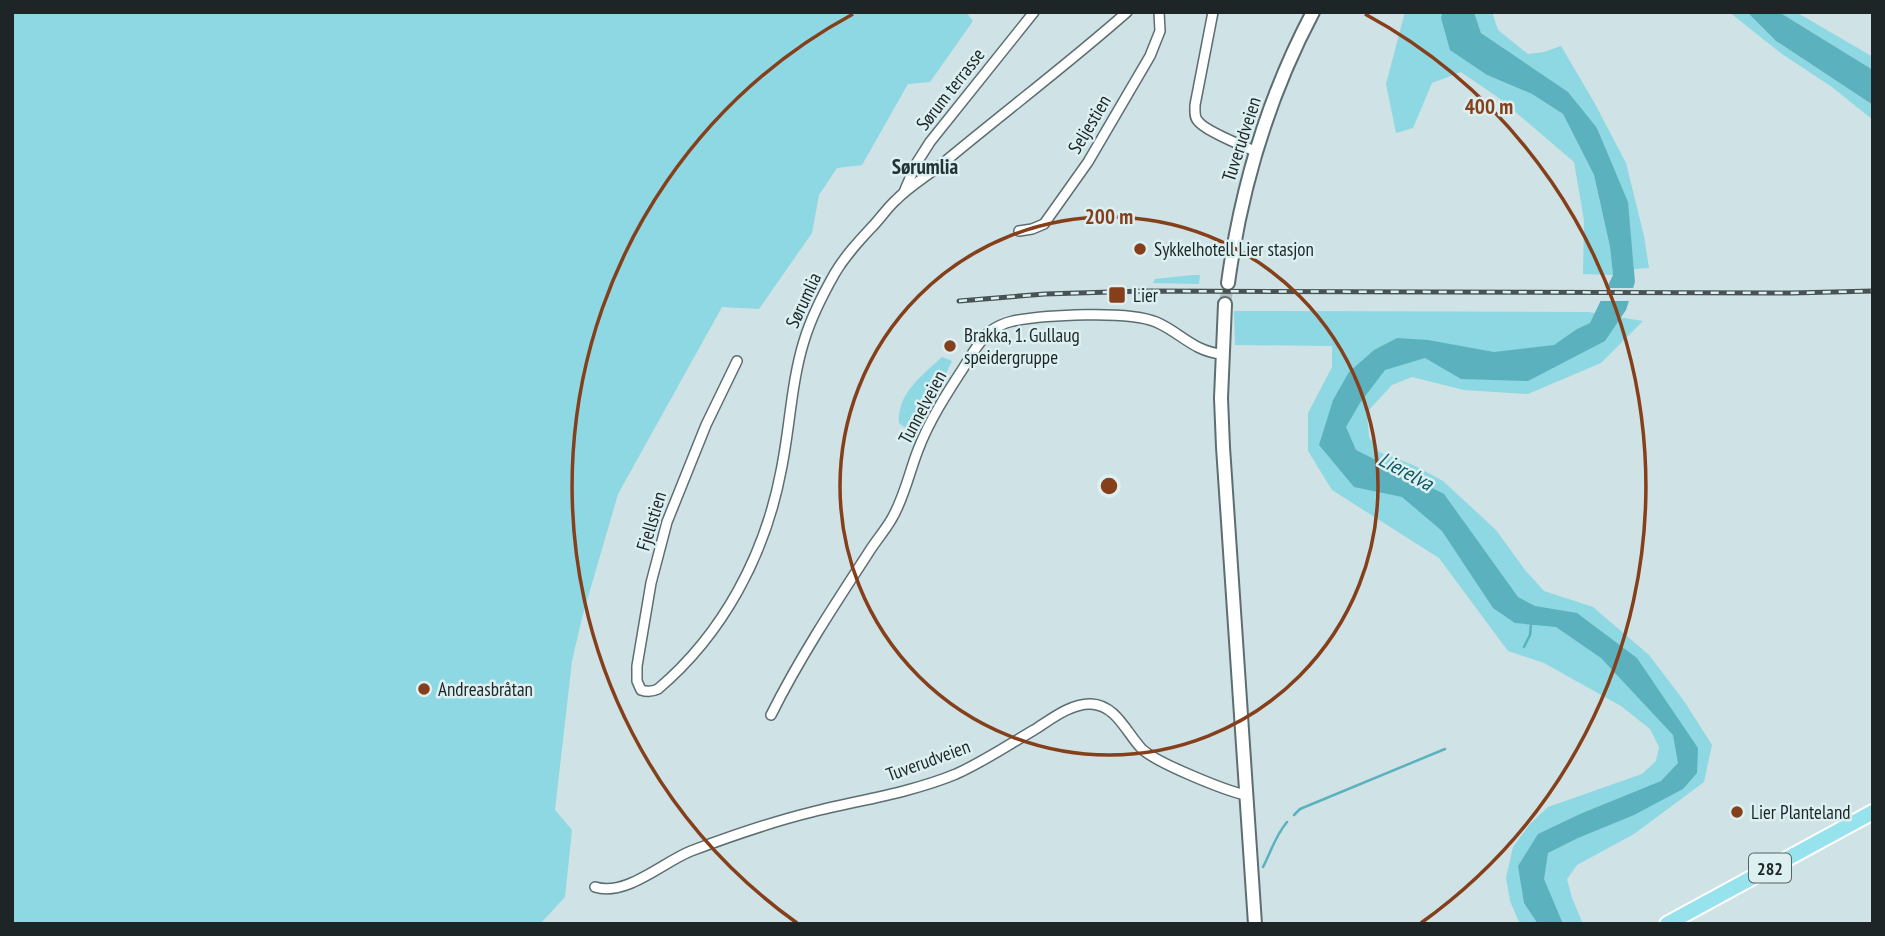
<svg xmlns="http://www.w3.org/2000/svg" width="1885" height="936" font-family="'PT Sans Narrow',sans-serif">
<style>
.green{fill:#8dd8e2}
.water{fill:#5bb2be}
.pier{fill:#cfe2e5}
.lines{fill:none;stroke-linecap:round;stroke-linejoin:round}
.stream{stroke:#5bb2be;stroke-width:2.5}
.secondary-tunnel{stroke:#acbcbf;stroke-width:12;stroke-dasharray:12 6;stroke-linecap:butt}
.minor-casing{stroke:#5d6e71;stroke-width:12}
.secondary-casing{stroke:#5d6e71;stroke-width:16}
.primary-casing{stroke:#fff;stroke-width:18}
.minor{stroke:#fff;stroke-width:9}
.secondary{stroke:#fff;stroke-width:12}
.primary{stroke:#96e3ee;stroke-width:14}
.rail-casing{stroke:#485253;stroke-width:5}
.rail{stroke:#dcf0f2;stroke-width:2.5;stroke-dasharray:8;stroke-linecap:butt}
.ring{fill:none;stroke:#853f1b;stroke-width:3.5}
.poi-dot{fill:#853f1b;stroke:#dcf0f2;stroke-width:2.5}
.labels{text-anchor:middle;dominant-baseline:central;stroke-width:5;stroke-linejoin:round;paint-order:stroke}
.shield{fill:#dcf0f2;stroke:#576263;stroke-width:2}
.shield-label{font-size:18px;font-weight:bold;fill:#1e2526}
.street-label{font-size:19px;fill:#1e2526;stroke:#dcf0f2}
.poi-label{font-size:19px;fill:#1e2526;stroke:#dcf0f2;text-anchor:start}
.neighbourhood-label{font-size:21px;font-weight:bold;fill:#243436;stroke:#dcf0f2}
.water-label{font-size:21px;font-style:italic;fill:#0a5861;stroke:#dcf0f2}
.centre{fill:#853f1b;stroke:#dcf0f2;stroke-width:3.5}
.ring-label{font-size:21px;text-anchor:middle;font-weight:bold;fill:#853f1b;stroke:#dcf0f2;stroke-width:5;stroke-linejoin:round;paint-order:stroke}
</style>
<rect width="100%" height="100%" fill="#cfe2e5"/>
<!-- green -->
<g class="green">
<path d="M12,12H966L973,21L930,82L908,84L862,165L837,168L819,195L812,233L759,309L722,307L618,494L582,618L572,661L555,810L572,830L565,897L540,924H12Z"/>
<path d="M1405,12H1442L1441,18L1487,75L1532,94L1563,114L1594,175L1610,247L1613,275L1583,274L1584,220L1574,162L1499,98L1461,72L1432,83L1413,128L1396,133L1386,84Z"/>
<path d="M1474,12H1492L1498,30L1528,54L1544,52L1561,46L1594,102L1626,163L1644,236L1649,268L1634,269L1627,202L1597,128L1504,49L1481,33Z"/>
<path d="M1729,12H1747L1776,41L1873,105V120L1832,87L1782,54Z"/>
<path d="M1779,12H1796L1873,57V70Z"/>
<path d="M1193,275H1200L1199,284L1153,283L1155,279Z"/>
<path d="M1234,311L1588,312L1643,321L1601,363L1528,394L1464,390L1412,377L1392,385L1367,412L1369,437L1379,452L1413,465L1443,481L1496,530L1525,570L1544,591L1593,607L1649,655L1684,701L1712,745L1704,782L1634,834L1577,865L1567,879L1572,898L1583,924H1520L1510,901L1506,878L1513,847L1530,824L1548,807L1642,774L1656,761L1659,747L1650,729L1621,706L1544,663L1508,651L1439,558L1332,490L1308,451V413L1332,367V346L1235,345Z"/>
<path d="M942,357L952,361L937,392L942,396L940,401L936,399L912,428L907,429L899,423C897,393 922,376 942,357Z"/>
</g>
<!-- water -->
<g class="water">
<path d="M1442,12H1474L1481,33L1568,92L1597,128L1628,202L1635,282L1626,310L1605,341L1528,381L1461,379L1425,358L1385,370L1360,403L1346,427L1356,450L1444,494L1518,597L1535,606L1577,613L1637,658L1698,748L1697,773L1683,789L1634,815L1578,838L1548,853L1544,879L1563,924H1538L1524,903L1518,866L1538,834L1580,814L1661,781L1678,763L1673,735L1601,658L1556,627L1515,623L1493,608L1442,531L1402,497L1354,487L1319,445L1333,400L1349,372L1374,350L1397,338L1428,340L1494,352L1554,345L1577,329L1590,323L1613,275L1610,247L1594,175L1563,114L1532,94L1487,75L1450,50L1441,18Z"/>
<path d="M1747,12H1779L1873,70V105L1776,41Z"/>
</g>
<!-- pier -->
<path class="pier" d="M1603,288H1637L1633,301H1597Z"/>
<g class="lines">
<!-- stream -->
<g class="stream">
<path d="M1524,647L1530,635L1531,624"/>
<path d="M1294,815L1300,809L1445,749"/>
<path d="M1263,867C1271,852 1275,836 1287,822"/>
</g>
<!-- secondary-tunnel -->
<path class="secondary-tunnel" d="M1225,304L1228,283"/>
<defs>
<g id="minor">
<path d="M1213,12L1195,105C1195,110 1194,117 1198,121C1205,131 1243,146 1255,151"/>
<path d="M904,192L916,164L930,142L1034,12"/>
<path d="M1019,231L1032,229L1044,224L1088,162L1150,56L1160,31L1159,12"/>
<path d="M737,361L706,425L667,522L651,583L637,666V681L641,690C647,692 652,692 658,689C723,634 765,555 781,471C790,428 791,383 804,341C811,318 823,294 835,273C845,256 858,242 871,228C880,219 887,208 896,200C910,186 927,176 942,164C1003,113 1067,65 1127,12"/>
<path d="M771,715C799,659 833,607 867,555C874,543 884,532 891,520C904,499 909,473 918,450C929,421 947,393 964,367C971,355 979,342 989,332C996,327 1004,323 1013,321C1044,315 1128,310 1156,322C1180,332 1194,352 1222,354"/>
<path d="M595,887C626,897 663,862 691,851C731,836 771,822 812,812C860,800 910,793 956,774C983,762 1008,745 1034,730C1050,720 1071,703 1091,704C1116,705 1126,732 1141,748C1154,762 1226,791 1246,795"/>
</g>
<g id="secondary">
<path d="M1228,283C1241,188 1268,97 1313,12"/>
<path d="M1225,304L1221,398L1223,447L1255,924"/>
</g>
<path id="primary" d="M1667,924L1873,812"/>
</defs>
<!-- minor casing -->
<use href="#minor" class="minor-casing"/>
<!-- secondary casing -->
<use href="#secondary" class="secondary-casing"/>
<!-- primary casing -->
<use href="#primary" class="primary-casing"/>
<!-- minor -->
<use href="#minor" class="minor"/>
<!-- secondary -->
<use href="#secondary" class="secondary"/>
<!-- primary -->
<use href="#primary" class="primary"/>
<defs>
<path id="rail" d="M959,301L1045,294L1144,291L1792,293L1873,291"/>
</defs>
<!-- rail casing -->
<use href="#rail" class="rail-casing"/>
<!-- rail -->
<use href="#rail" class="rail"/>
</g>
<!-- distance rings -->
<g class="ring">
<circle cx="1109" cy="486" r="269"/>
<path d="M797 923A537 537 0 0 1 853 14M1365 14A537 537 0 0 1 1421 923"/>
</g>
<!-- markers -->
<g class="poi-dot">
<circle cx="1140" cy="249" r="7"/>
<rect x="1108" y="286" width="18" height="18" rx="3.5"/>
<circle cx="950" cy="346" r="7"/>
<circle cx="424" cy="689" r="7"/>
<circle cx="1737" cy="812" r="7"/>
</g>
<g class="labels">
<!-- shield labels -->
<rect class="shield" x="1749" y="853.5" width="42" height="29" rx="5"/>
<g class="shield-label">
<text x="1770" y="868">282</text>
</g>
<!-- street labels -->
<g class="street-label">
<text transform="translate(950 89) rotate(-52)">Sørum terrasse</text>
<text transform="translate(1089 124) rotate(-59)">Seljestien</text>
<text transform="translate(1241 139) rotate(-72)">Tuverudveien</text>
<text transform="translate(803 300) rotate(-65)">Sørumlia</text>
<text transform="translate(922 407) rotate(-62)">Tunnelveien</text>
<text transform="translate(651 521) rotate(-73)">Fjellstien</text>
<text transform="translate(928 760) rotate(-20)">Tuverudveien</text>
</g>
<!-- poi labels -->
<g class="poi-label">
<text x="1154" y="249">Sykkelhotell Lier stasjon</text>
<text x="1133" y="295">Lier</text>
<text x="964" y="335">Brakka, 1. Gullaug<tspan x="964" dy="22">speidergruppe</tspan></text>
<text x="438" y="689">Andreasbråtan</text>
<text x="1751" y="812">Lier Planteland</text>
</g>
<!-- neighbourhood labels -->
<g class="neighbourhood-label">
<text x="925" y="166">Sørumlia</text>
</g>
<!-- water labels -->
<g class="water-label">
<text transform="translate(1406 471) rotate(28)">Lierelva</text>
</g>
</g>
<circle cx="1109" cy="486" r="10" class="centre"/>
<g class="ring-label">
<text x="1489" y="114">400 m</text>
<text x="1109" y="224">200 m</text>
</g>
<!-- border -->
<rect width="1885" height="936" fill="none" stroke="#1e2526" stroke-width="28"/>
</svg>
